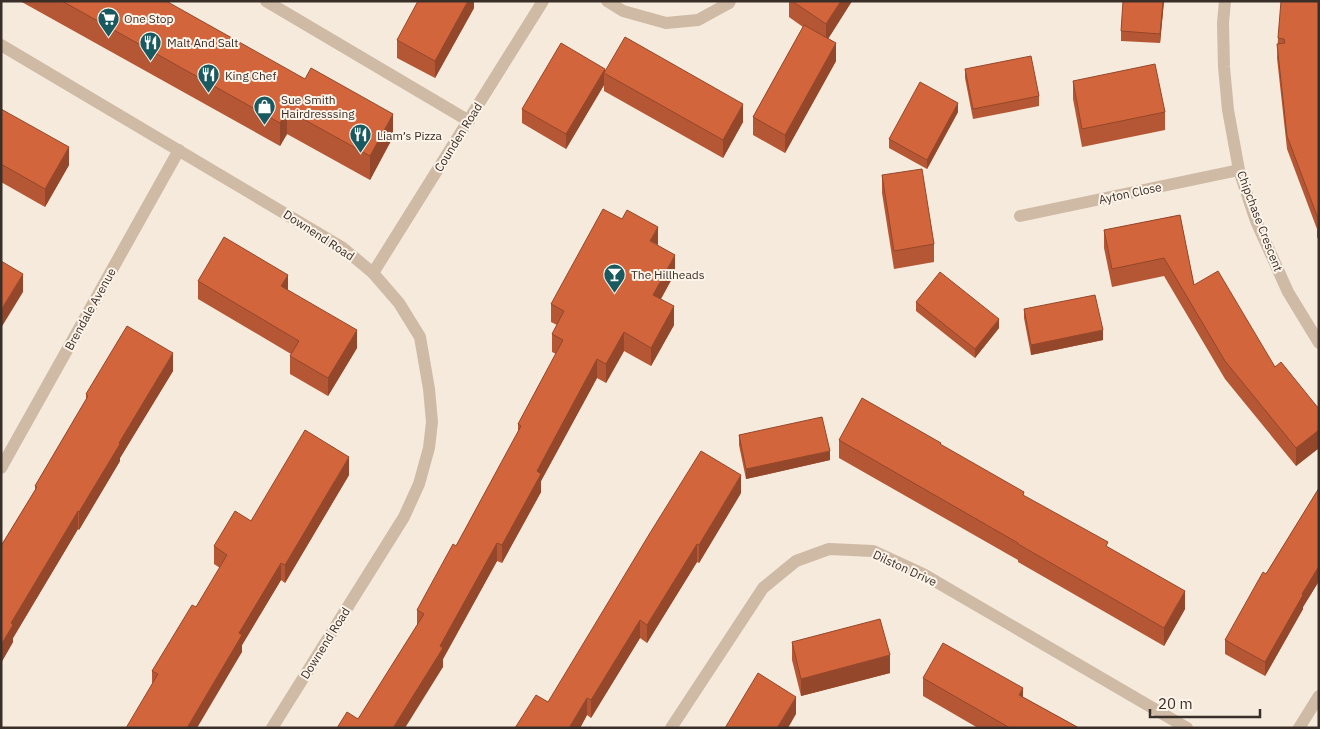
<svg xmlns="http://www.w3.org/2000/svg" width="1320" height="729" font-family="'IBM Plex Sans',sans-serif">
<style>
.lines{fill:none;stroke-linecap:round;stroke-linejoin:round}
.lane{stroke:#cfbaa6;stroke-width:12}
.street{stroke:#cfbaa6;stroke-width:12}
.wall{fill:#b55734}
.shaded-wall{fill:#94472a}
.building{fill:#d3653c;stroke:#94472a}
.labels{text-anchor:middle;dominant-baseline:central;stroke-width:4;stroke-linejoin:round;paint-order:stroke}
.poi-label{font-size:12px;fill:#3a2e28;stroke:#fcf4e9;text-anchor:start}
.street-label{font-size:12px;fill:#3a2e28;stroke:#fcf4e9}
</style>
<rect width="100%" height="100%" fill="#f5eadc"/>
<g class="lines">
<!-- lane -->
<path class="lane" d="M266,1L469,121"/>
<!-- street -->
<g class="street">
<path d="M607,1L623,11L666,23L698,20L729,3L730,1"/>
<path d="M1225,1L1223,23L1224,67L1228,110L1239,170L1256,221L1288,292L1319,343"/>
<path d="M1,45L343,248L373,273L399,303L420,337L429,389L432,422L429,448L419,484L404,517L272,728"/>
<path d="M1020,216L1239,170"/>
<path d="M373,273L543,1"/>
<path d="M1,468L179,150"/>
<path d="M671,728L763,588L796,561L829,549L873,551L923,574L1187,728"/>
<path d="M1299,728L1319,696"/>
</g>
</g>
<!-- wall -->
<g class="wall">
<path d="M20,1H166L393,137L370,180L287,134L280,146Z"/>
<path d="M474,1V8L435,78L397,58V40Z"/>
<path d="M789,1H852L828,39L836,61L785,153L753,135V117L803,27L789,17Z"/>
<path d="M1164,1L1160,43L1121,41V31Z"/>
<path d="M1319,1V240L1317,237V229L1287,149L1277,58L1278,38Z"/>
<path d="M965,69L1039,96V106L973,119L965,78Z"/>
<path d="M605,71L743,122L723,158L604,91V85L566,149L522,123V109Z"/>
<path d="M1073,81L1165,112V130L1082,147L1073,99Z"/>
<path d="M1,109L69,165L45,207L1,182Z"/>
<path d="M958,112L927,169L889,148V139Z"/>
<path d="M882,175L934,244V262L894,269L882,193Z"/>
<path d="M1180,215L1194,285L1275,367L1319,409V448L1296,466L1225,379L1164,276L1112,287L1104,248V230Z"/>
<path d="M658,245L675,273L661,299L674,325L651,366L624,351L606,383L597,378L541,481V492L502,563L497,561L443,659V667L358,719L417,626V610L456,546L518,433V424L556,354L552,352V334L557,325L551,322V304Z"/>
<path d="M198,281L288,290L357,348L328,396L290,374V356L291,354L198,299Z"/>
<path d="M916,302L999,328L975,358L916,311Z"/>
<path d="M1024,309L1103,340L1031,355L1024,318Z"/>
<path d="M173,371L120,458V461L79,530L78,529L13,638V642L1,663V546L35,490V486L86,400V394Z"/>
<path d="M739,435L830,460L746,479L739,445Z"/>
<path d="M839,440L941,445L1108,548L1185,609L1164,646L1018,562V560L839,458Z"/>
<path d="M349,475L285,583L281,580L242,645V652L152,683V671L196,607L220,568L214,564V546L251,521Z"/>
<path d="M1319,488V581L1303,607V609L1265,676L1225,654V640Z"/>
<path d="M741,493L699,563L697,562L647,643L640,638L591,718L587,715L580,728H515L548,702Z"/>
<path d="M792,642L890,673L801,696L792,660Z"/>
<path d="M923,678L1023,697L1079,728H978L923,696Z"/>
</g>
<!-- shaded-wall -->
<g class="shaded-wall">
<path d="M468,1H474V8L435,78V61Z"/>
<path d="M841,1H852L826,42V24Z"/>
<path d="M1163,1H1164L1160,43V34Z"/>
<path d="M836,43V61L785,153V135Z"/>
<path d="M605,69V74L604,73V85L566,149V134Z"/>
<path d="M958,103V112L927,169V160Z"/>
<path d="M743,104V122L723,158V140Z"/>
<path d="M287,110V134L280,146V123Z"/>
<path d="M393,114V137L370,180V156Z"/>
<path d="M69,147V165L45,207V189Z"/>
<path d="M658,227V245L650,241Z"/>
<path d="M675,255V273L653,313V295Z"/>
<path d="M23,274V292L1,328V310Z"/>
<path d="M288,275V293L281,286Z"/>
<path d="M674,306V325L651,366V348Z"/>
<path d="M999,319V328L975,358V349Z"/>
<path d="M357,330V348L328,396V378Z"/>
<path d="M1103,330V340L1031,355V345Z"/>
<path d="M624,332V351L606,383V364Z"/>
<path d="M173,353V371L120,458V461L79,530V512L119,443Z"/>
<path d="M597,359V378L541,481V492L502,563V545L537,471Z"/>
<path d="M1319,430V448L1296,466V448Z"/>
<path d="M830,451V460L746,479V469Z"/>
<path d="M349,457V475L285,583V565Z"/>
<path d="M741,475V493L699,563V545Z"/>
<path d="M78,511V529L13,638V642L1,663V645L11,623Z"/>
<path d="M497,543V561L443,659V667L405,728H393L440,646Z"/>
<path d="M697,544V562L647,643V625Z"/>
<path d="M281,563V580L242,645V652L197,728H187L239,633Z"/>
<path d="M1319,566V581L1303,607V609L1265,676V662L1302,594Z"/>
<path d="M1185,591V609L1164,646V628Z"/>
<path d="M640,620V638L591,718V700Z"/>
<path d="M890,655V673L801,696V679Z"/>
<path d="M1023,688V706L1019,695Z"/>
<path d="M796,697V714L788,728H777Z"/>
<path d="M587,698V715L580,728H569Z"/>
</g>
<!-- building -->
<g class="building">
<path d="M62,1H166L305,79L311,68L393,114L370,156L287,110L280,123Z"/>
<path d="M418,1H468L435,61L397,40Z"/>
<path d="M792,1H841L826,24Z"/>
<path d="M1123,1H1163L1160,34L1121,31Z"/>
<path d="M1281,1H1319V221L1287,136L1277,44L1285,43L1284,39L1278,38Z"/>
<path d="M804,25L836,43L785,135L753,117Z"/>
<path d="M625,37L743,104L723,140L604,73Z"/>
<path d="M561,43L605,69L566,134L522,109Z"/>
<path d="M1031,56L1039,96L973,109L965,69Z"/>
<path d="M1155,64L1165,112L1082,129L1073,81Z"/>
<path d="M920,82L958,103L927,160L889,139Z"/>
<path d="M1,109L69,147L45,189L1,164Z"/>
<path d="M922,169L934,244L894,251L882,175Z"/>
<path d="M603,209L622,219L627,210L658,227L650,241L675,255L653,295L674,306L651,348L624,332L606,364L597,359L537,471L541,474L502,545L497,543L440,646L443,648L393,728H337L347,712L358,719L424,614L417,610L453,544L456,546L521,426L518,424L563,340L552,334L564,311L551,304Z"/>
<path d="M1180,215L1194,285L1218,271L1275,367L1281,362L1319,409V430L1296,448L1225,361L1164,258L1112,269L1104,230Z"/>
<path d="M224,237L288,275L281,286L357,330L328,378L290,356L299,341L198,281Z"/>
<path d="M1,261L23,274L1,310Z"/>
<path d="M940,272L999,319L975,349L916,302Z"/>
<path d="M1095,295L1103,330L1031,345L1024,309Z"/>
<path d="M127,326L173,353L119,443L120,444L79,512L78,511L11,623L13,625L1,645V546L37,487L35,486L88,396L86,394Z"/>
<path d="M862,398L941,443L940,444L1024,492L1023,495L1108,542L1106,546L1185,591L1164,628L1018,544V543L839,440Z"/>
<path d="M822,417L830,451L746,469L739,435Z"/>
<path d="M305,430L349,457L285,565L281,563L239,633L242,635L187,728H126L158,674L152,671L192,605L196,607L227,555L214,546L235,511L251,521Z"/>
<path d="M701,451L741,475L699,545L697,544L647,625L640,620L591,700L587,698L569,728H515L536,695L548,702L650,533Z"/>
<path d="M1319,488V566L1302,594L1303,595L1265,662L1225,640L1263,572L1266,574Z"/>
<path d="M880,619L890,655L801,679L792,642Z"/>
<path d="M943,643L1023,688L1019,695L1079,728H1010L923,678Z"/>
<path d="M758,673L796,697L777,728H725Z"/>
</g>
<!-- icons -->
<defs>
<symbol id="supermarket-pin" viewBox="-11 -11 22 30"><path d="M0 17L-7.5 6A9.5 9.5 0 1 1 7.5 6Z" fill="#185a60" stroke="#fcf4e9"/><path d="M-6-5.5h2.5l.6 2H6L4.5 2H-2.5L-4.4-4H-6ZM-1.5 3.2a1.3 1.3 0 1 0 .1 0ZM3 3.2a1.3 1.3 0 1 0 .1 0Z" fill="#fff"/></symbol>
<symbol id="restaurant-pin" viewBox="-11 -11 22 30"><path d="M0 17L-7.5 6A9.5 9.5 0 1 1 7.5 6Z" fill="#185a60" stroke="#fcf4e9"/><path d="M-5-6h1v4h1v-4h1v4h1v-4h1v5L-1.5 .5V6h-2V.5L-5-1ZM5-6V6H3V1.5H1.5Q1.5-4 5-6Z" fill="#fff"/></symbol>
<symbol id="shop-pin" viewBox="-11 -11 22 30"><path d="M0 17L-7.5 6A9.5 9.5 0 1 1 7.5 6Z" fill="#185a60" stroke="#fcf4e9"/><path d="M-5-2.5h2.3a2.7 3.5 0 0 1 5.4 0H5L5.5 6h-11ZM-1.5-2.5h3a1.5 2.3 0 0 0-3 0Z" fill="#fff"/></symbol>
<symbol id="bar-pin" viewBox="-11 -11 22 30"><path d="M0 17L-7.5 6A9.5 9.5 0 1 1 7.5 6Z" fill="#185a60" stroke="#fcf4e9"/><path d="M-6-5H6L.8 .8V4.5H3.5V6h-7V4.5H-.8V.8Z" fill="#fff"/></symbol>
</defs>
<g fill-rule="evenodd">
<use href="#supermarket-pin" x="96" y="6" width="25" height="34"/>
<use href="#restaurant-pin" x="138" y="30" width="25" height="34"/>
<use href="#restaurant-pin" x="196" y="62" width="25" height="34"/>
<use href="#shop-pin" x="252" y="94" width="25" height="34"/>
<use href="#restaurant-pin" x="348" y="122" width="25" height="34"/>
<use href="#bar-pin" x="602" y="262" width="25" height="34"/>
</g>
<g class="labels">
<!-- poi labels -->
<g class="poi-label">
<text x="124" y="18">One Stop</text>
<text x="167" y="42">Malt And Salt</text>
<text x="225" y="75">King Chef</text>
<text x="281" y="99">Sue Smith<tspan x="281" dy="14">Hairdresssing</tspan></text>
<text x="377" y="135">Liam’s Pizza</text>
<text x="631" y="274">The Hillheads</text>
</g>
<!-- street labels -->
<g class="street-label">
<text transform="translate(458 137) rotate(-58)">Counden Road</text>
<text transform="translate(1130 193) rotate(-12)">Ayton Close</text>
<text transform="translate(1260 221) rotate(69)">Chipchase Crescent</text>
<text transform="translate(319 235) rotate(33)">Downend Road</text>
<text transform="translate(90 309) rotate(-61)">Brendale Avenue</text>
<text transform="translate(905 568) rotate(25)">Dilston Drive</text>
<text transform="translate(325 643) rotate(-58)">Downend Road</text>
</g>
</g>
<!-- border -->
<rect width="1320" height="729" fill="none" stroke="#3a2e28" stroke-width="5"/>
<!-- scale -->
<path d="M1150 709v8h110v-8" fill="none" stroke="#3a2e28" stroke-width="2.5"/>
<text x="1158" y="709" font-size="15" fill="#3a2e28" stroke="#fcf4e9" stroke-width="4" paint-order="stroke">20 m</text>
</svg>
